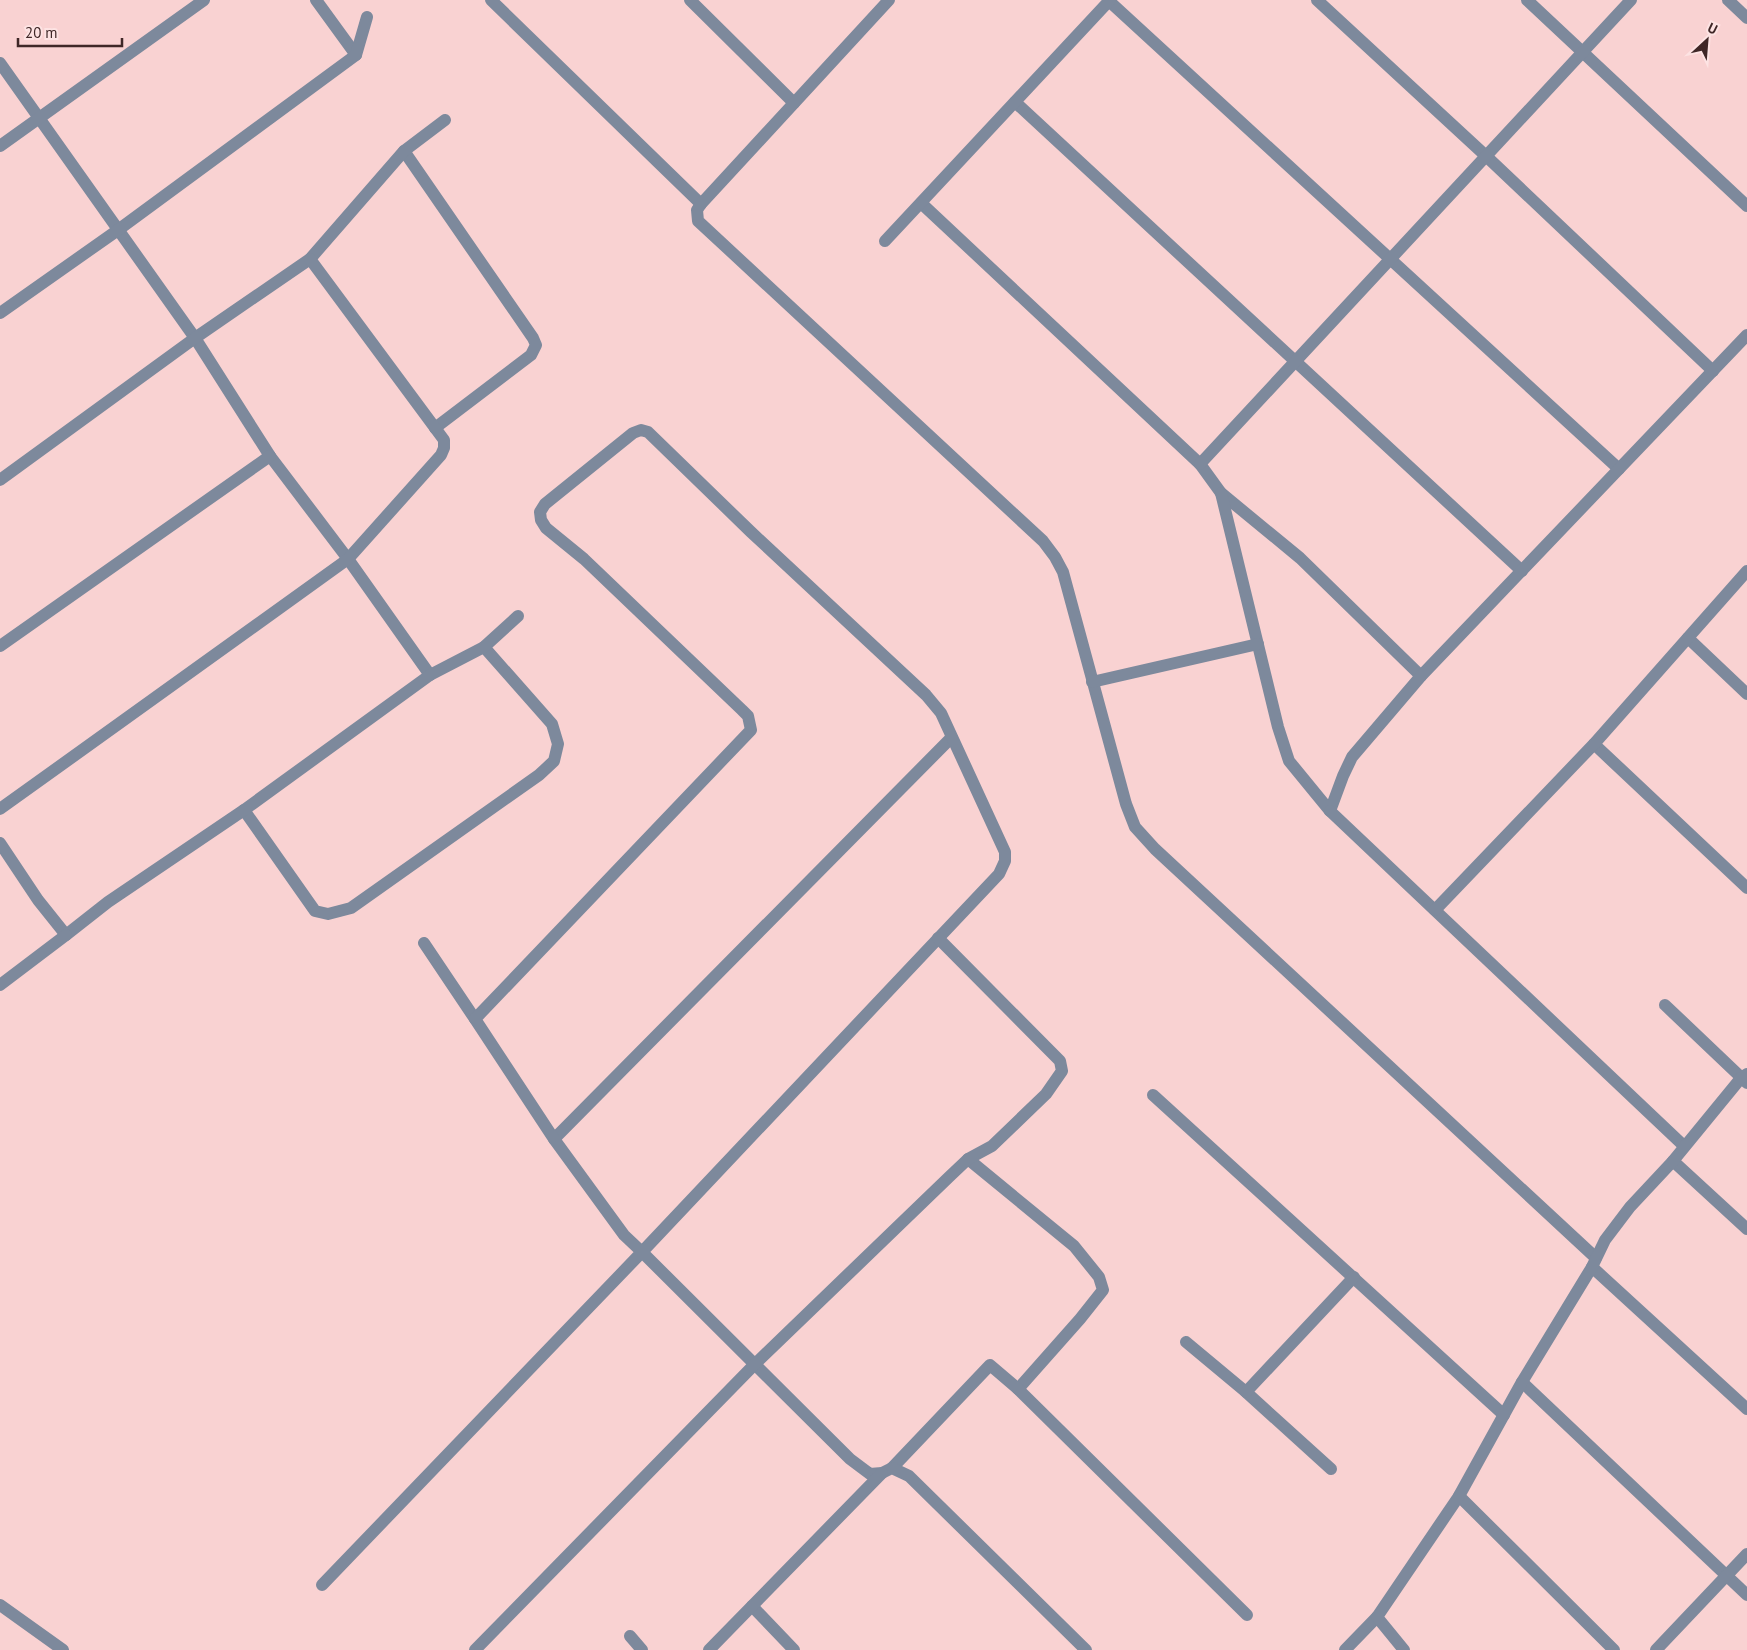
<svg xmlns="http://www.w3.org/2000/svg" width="1747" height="1650" font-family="'PT Sans',sans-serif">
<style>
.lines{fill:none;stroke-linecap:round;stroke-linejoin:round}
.minor{stroke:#7d899c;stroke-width:12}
</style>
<rect width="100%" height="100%" fill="#f9d2d2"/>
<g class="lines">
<!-- minor -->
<g class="minor">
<path d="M316,0L356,55"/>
<path d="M491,0L701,204"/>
<path d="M690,0L794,103"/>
<path d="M889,0L701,204L697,210L698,221L1043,541L1055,557L1063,572L1126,804L1135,827L1155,849L1596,1258"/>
<path d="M1317,0L1486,156L1713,371"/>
<path d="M1527,0L1747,206"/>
<path d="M1728,0L1747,18"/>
<path d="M1109,1L1619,469"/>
<path d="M0,63L195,338L270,456L348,559L430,675"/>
<path d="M1015,102L1522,571"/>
<path d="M0,146L204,0"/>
<path d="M404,151L533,338L536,345L531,355L435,428"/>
<path d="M921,203L1200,464L1221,493L1300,558L1421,676"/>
<path d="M885,241L1110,0"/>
<path d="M0,313L118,230L356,55L367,17"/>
<path d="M1200,464L1631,0"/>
<path d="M0,480L195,338L310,259L404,151L445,120"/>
<path d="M1221,493L1278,727L1289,761L1330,811L1343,776L1352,757L1421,676L1747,335"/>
<path d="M1688,638L1747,694"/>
<path d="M0,646L270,456"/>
<path d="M1092,682L1258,644"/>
<path d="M1594,744L1747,888"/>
<path d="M0,809L348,559L441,455L444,448V440L310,259"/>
<path d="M244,810L315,911L328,914L351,908L539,775L554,761L558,744L552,724L484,647"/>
<path d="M1330,811L1684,1146"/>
<path d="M0,843L38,900L66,935L108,902L244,810L430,675L484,647L518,616"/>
<path d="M1435,910L1594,744L1747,571"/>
<path d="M424,943L475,1019"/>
<path d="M0,985L66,935"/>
<path d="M1665,1005L1747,1083"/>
<path d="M1153,1095L1504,1415"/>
<path d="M554,1139L951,738"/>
<path d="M968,1159L1074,1246L1099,1277L1103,1290L1080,1319L1018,1389"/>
<path d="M1673,1161L1747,1229"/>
<path d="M1592,1267L1747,1409"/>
<path d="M1186,1342L1246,1392L1331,1469"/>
<path d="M1522,1382L1747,1595"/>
<path d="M1246,1392L1354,1277"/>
<path d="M892,1468L990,1365L1018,1389L1247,1615"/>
<path d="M1459,1496L1614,1650"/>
<path d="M322,1585L642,1252L999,874L1005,861V852L941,713L926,695L751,532L648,432L641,430L633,433L545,504L540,512L541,520L546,528L584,559L742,710L748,716L751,730L475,1019L554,1139L624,1235L642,1252L850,1459L870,1474L882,1473L892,1468L909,1476L1086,1650"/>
<path d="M0,1605L63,1650"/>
<path d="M752,1606L794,1650"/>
<path d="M630,1636L642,1650"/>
<path d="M475,1650L754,1365L949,1177L968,1159L992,1146L1046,1094L1062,1071L1060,1061L938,938"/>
<path d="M709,1650L882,1473"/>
<path d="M1345,1650L1377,1617"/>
<path d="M1404,1650L1377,1617L1459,1496L1522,1382L1592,1267L1605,1240L1630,1207L1673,1161L1741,1078L1747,1074"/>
<path d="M1656,1650L1747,1554"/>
</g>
</g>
<!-- north arrow -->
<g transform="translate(1707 40) rotate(26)" stroke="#fde3e3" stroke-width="4" paint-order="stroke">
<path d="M0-4L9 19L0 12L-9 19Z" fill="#3f2727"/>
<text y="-8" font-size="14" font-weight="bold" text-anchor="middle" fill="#3f2727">U</text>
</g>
<!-- scale -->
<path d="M18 38v8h104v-8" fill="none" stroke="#3f2727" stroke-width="2.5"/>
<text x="25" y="38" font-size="15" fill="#3f2727" stroke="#fde3e3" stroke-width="4" paint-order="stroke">20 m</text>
</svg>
